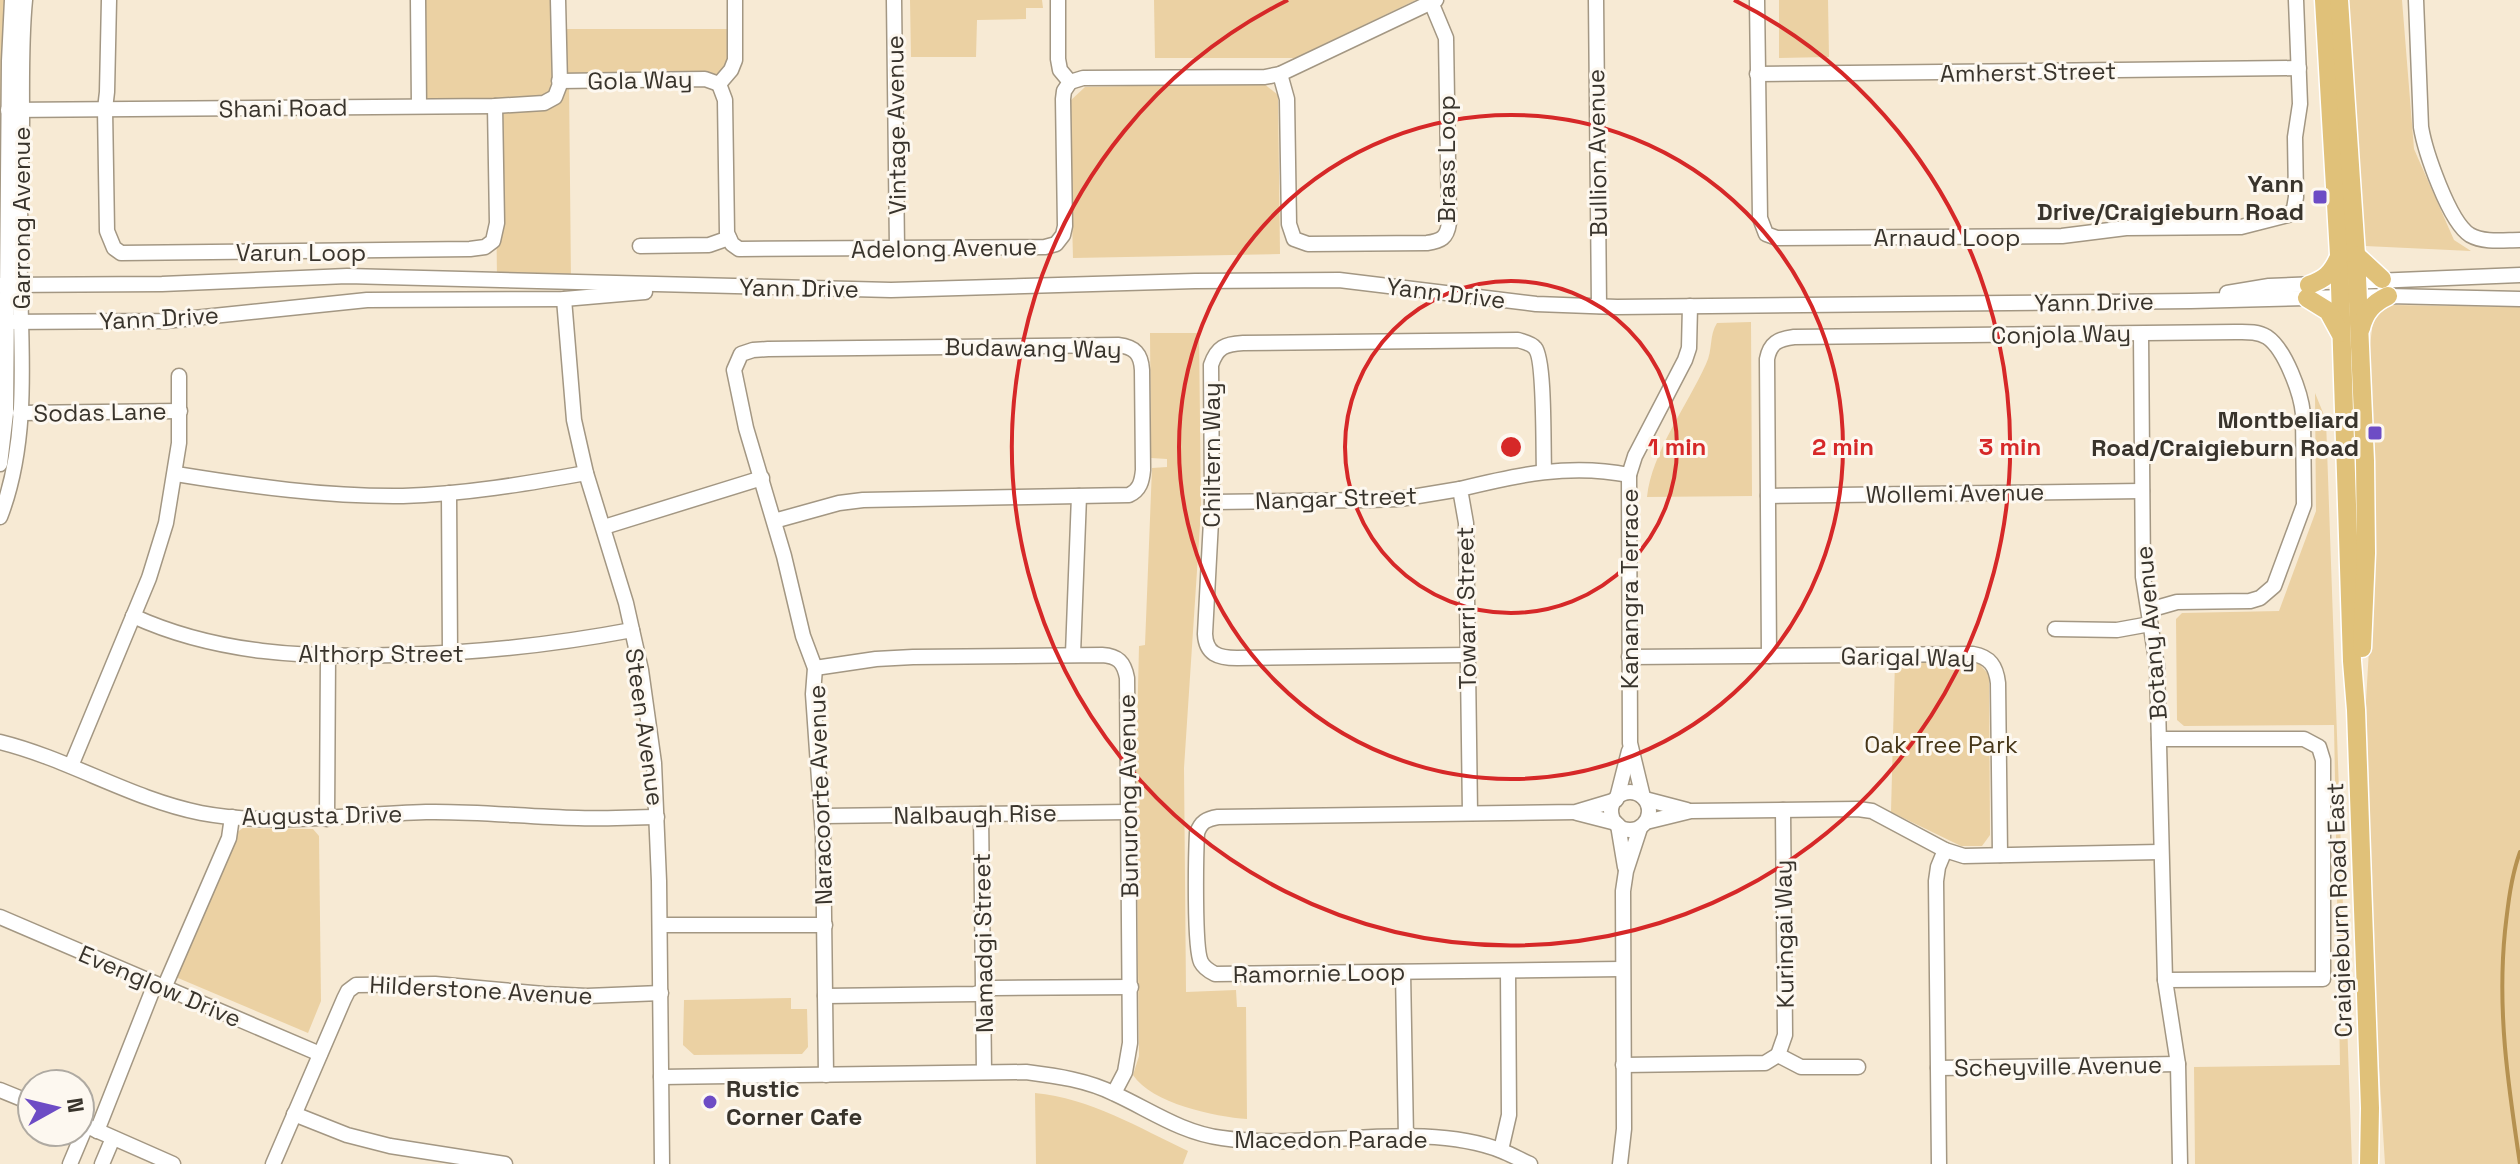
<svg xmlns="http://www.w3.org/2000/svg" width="2520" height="1164" font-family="'Space Grotesk',sans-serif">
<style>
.green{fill:#ebd1a3}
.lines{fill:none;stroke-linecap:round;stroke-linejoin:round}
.stream{stroke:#b59150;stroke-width:4}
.minor-casing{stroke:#a39783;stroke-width:17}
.major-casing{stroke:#fff;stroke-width:21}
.minor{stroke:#fff;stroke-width:14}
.major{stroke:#e0c179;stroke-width:18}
.ring{fill:none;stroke:#d62828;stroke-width:4}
.poi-dot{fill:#6d4cc5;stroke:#fdf8f0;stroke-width:3}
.labels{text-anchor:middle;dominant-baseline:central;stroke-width:6;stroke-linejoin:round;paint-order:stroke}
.street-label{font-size:24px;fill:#39342c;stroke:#fdf8f0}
.poi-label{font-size:24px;font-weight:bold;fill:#39342c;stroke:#fdf8f0;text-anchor:end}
.park-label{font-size:24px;fill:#463618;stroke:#fdf8f0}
.centre{fill:#d62828;stroke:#fdf8f0;stroke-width:4}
.ring-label{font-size:24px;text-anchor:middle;font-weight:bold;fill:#d62828;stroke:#fdf8f0;stroke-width:6;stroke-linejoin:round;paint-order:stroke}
</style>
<rect width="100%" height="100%" fill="#f7ead4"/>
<!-- green -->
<g class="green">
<path d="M0,0H12L0,285Z"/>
<path d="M418,0H558L559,29H735V60L719,84L569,81L571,282L497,280L495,106H419Z"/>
<path d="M910,0H1042L1043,8H1026V19L977,20L976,57H911Z"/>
<path d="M1154,0H1416L1295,58H1155Z"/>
<path d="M1779,0H1828L1829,57L1779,58Z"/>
<path d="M2348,0H2402L2414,149L2454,240L2471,251L2365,246Z"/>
<path d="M1263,83L1278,95L1280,254L1073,258L1069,102L1085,87Z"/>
<path d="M2392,305L2520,307V1164H2385L2376,1020L2366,701L2370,632L2366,377L2373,321L2379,312Z"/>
<path d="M1751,322L1752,496L1647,497C1652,452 1687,406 1706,364C1713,350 1709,335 1717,323Z"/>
<path d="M1150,333H1199L1201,510L1184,768L1186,992L1236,990L1237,1007H1246L1247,1119C1215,1117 1151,1103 1133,1075L1139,1056L1136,771L1139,646L1145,645L1152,468L1167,467V459L1151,458Z"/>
<path d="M2315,393L2326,420L2352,1164H2195L2194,1067L2340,1065L2334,725L2184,726L2177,720L2176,619L2182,613L2279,611L2316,511Z"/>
<path d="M1976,660L1989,675L1990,835L1982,846H1961L1891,812L1895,661Z"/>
<path d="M243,828L313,829L319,836L321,1001L308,1033L178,978L176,974L236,833Z"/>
<path d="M791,998V1009H807L808,1047L802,1054L694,1055L683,1045L684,1000Z"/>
<path d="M1035,1093C1090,1098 1139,1128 1188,1151L1183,1164H1036Z"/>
</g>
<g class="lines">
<!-- stream -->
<path class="stream" d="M2520,1164C2508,1084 2497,1011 2505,931C2508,904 2511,877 2520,852"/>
<defs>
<g id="minor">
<path d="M109,0L107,92L105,109L107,231L114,248L121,253L470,249L485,247L493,241L497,223L495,106"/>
<path d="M418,0L419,106"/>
<path d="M735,0V60L731,70L719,84L725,100L727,233L732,244L739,249L1045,247L1056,244L1063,235L1065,226L1063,99L1064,91L1070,82"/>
<path d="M894,0L897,249"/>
<path d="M1058,0V59L1060,70L1070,82"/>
<path d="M1596,0L1599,306"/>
<path d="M1757,0L1760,218L1766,234L1777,238L2062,236L2126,228L2241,227L2288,215L2294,209L2296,197L2295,137L2300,104L2296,0"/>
<path d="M2416,0L2421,127C2425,151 2449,222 2470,235C2484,243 2504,240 2520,240"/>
<path d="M1280,74L1287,99L1289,224L1294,239L1308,244L1427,243C1441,241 1447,238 1449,223L1446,38L1431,2"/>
<path d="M1757,74L2299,68"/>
<path d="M559,81L705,79L719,84"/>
<path d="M1070,82L1083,78L1265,77L1280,74L1436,0"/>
<path d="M8,110L495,106L544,103L555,97L560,84L558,0"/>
<path d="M640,246L709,245L729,238"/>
<path d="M2350,282L2520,275"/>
<path d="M0,285L162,284L347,276L891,290L1195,281L1339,280L1536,304L1617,307L2191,301L2388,296L2520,299"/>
<path d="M2227,293L2269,286L2317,284"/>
<path d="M564,299L574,420L586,473L626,603L641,670L654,763L659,881L662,1164"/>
<path d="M0,322L165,321L367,300L564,299L645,292"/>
<path d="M2141,334L2143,577L2157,666L2165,980"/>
<path d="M20,413L180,411"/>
<path d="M0,464L6,413L9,61L12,0"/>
<path d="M176,474C250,486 327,497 403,496C465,494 525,484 586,473"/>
<path d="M449,493L450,654"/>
<path d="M1768,496L2142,491"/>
<path d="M1212,502L1368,500L1400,499L1460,489"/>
<path d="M0,517C28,445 22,362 20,287C19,232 21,177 22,122C22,81 21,40 25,0"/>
<path d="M774,521L839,503L863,500L1129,495C1140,490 1142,481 1143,470L1142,370C1141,354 1135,347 1118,345L768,349L753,350L741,354L734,370L746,428L784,556L803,636L815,668L813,694L823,836L826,1075"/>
<path d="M604,527L762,478"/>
<path d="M133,616C216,654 306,658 396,655C476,653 553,645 632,630"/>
<path d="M2055,629L2117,630L2150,624"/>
<path d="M1073,654L1079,496"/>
<path d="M1467,655L1237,658C1218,658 1206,654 1205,634L1212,502L1211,365C1217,347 1225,344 1243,343L1518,340C1524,342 1531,343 1535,348C1545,359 1543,449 1544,470"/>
<path d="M1769,656L1767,359C1770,343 1778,339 1794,337L2235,332C2246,332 2257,331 2267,337C2285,349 2301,393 2303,414L2304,505L2274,586L2260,598L2250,601L2177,602L2149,610"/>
<path d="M1629,657L1973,654C1990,657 1996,666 1998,683L2000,855"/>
<path d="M815,668L876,659L913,657L1102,655C1118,656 1124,662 1127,678L1130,1043L1125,1072L1114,1093"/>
<path d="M2159,739H2304L2319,747L2323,760V979L2165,980L2178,1064L2180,1164"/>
<path d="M0,742C69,759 131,799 201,813C276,827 350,814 426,812C477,811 527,817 578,818C605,819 631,817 657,817"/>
<path d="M71,766L149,578L166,523L179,443V376"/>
<circle cx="1630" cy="811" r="19"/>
<path d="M1643,797L1630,743L1629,475L1635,456L1685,360L1689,348L1690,306"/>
<path d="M1617,798L1629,751"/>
<path d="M1645,799L1687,810"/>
<path d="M1616,800L1576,812L1218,817C1206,819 1201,822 1197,833C1196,854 1194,948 1201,962C1204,968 1209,971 1215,974L1622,969"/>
<path d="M1470,813L1466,523L1460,489C1517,475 1570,463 1629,475"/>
<path d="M1577,813L1616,823"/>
<path d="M981,814L984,1072"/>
<path d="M823,816L1128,812"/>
<path d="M327,819L328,655"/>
<path d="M1646,822L1691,811L1858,809L1872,811L1945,850L1964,856L2160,852"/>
<path d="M1618,825L1625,867"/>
<path d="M0,917L320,1054"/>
<path d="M660,925H825"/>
<path d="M1403,972L1406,1138"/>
<path d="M164,988L229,838L232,817"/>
<path d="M825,996L975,994L994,988L1131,987"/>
<path d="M1778,1055L1785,1035L1783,810"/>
<path d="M1623,1065L1765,1063L1778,1055L1801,1067H1858"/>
<path d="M1938,1068L2178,1064"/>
<path d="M661,1077L1026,1072C1057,1076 1087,1080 1115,1094C1150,1110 1182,1133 1222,1138C1309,1151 1421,1119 1502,1151C1512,1155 1521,1160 1530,1164"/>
<path d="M0,1090L32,1103"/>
<path d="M294,1114L347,1135L390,1146L505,1164"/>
<path d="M80,1123L173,1164"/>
<path d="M97,1131L155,984"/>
<path d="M1501,1150L1509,1115L1508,971"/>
<path d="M70,1164L86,1126"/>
<path d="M102,1164L113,1138"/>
<path d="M273,1164L344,999L348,991L356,985L435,984L544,994L587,996L661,993"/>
<path d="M1620,1164L1624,1129L1623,891L1626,871L1640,828"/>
<path d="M1939,1164L1936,881L1938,867L1945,850"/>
</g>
<g id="major">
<path d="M2324,0L2339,255L2352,661L2356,710L2370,1108L2369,1164"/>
<path d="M2339,0L2356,255L2365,461L2366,553L2362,648"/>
<path d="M2356,255L2382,279"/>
<path d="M2309,285C2325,279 2331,274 2338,259"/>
<path d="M2307,298L2328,311L2340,333"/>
<path d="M2361,328C2365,312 2373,303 2388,296"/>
</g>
</defs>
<!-- minor casing -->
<use href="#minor" class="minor-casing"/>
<!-- major casing -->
<use href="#major" class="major-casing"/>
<!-- minor -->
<use href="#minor" class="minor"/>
<!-- major -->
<use href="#major" class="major"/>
</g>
<!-- distance rings -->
<g class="ring">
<circle cx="1511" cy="447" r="166"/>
<circle cx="1511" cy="447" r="332"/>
<path d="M1734 0A499 499 0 1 1 1288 0"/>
</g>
<!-- markers -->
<g class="poi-dot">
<rect x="2312" y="189" width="16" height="16" rx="4"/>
<rect x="2367" y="425" width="16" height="16" rx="4"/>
<circle cx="710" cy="1102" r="8"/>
</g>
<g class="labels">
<!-- street labels -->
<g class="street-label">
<text transform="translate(2028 72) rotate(-1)">Amherst Street</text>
<text transform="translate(640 80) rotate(-1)">Gola Way</text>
<text transform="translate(283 108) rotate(-1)">Shani Road</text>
<text transform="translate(896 125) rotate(-91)">Vintage Avenue</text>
<text transform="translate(1597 153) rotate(-91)">Bullion Avenue</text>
<text transform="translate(1446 159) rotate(-90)">Brass Loop</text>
<text transform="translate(21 218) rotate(-90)">Garrong Avenue</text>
<text x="1947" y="237">Arnaud Loop</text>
<text transform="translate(944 248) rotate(-1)">Adelong Avenue</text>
<text x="301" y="252">Varun Loop</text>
<text transform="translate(799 288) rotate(1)">Yann Drive</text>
<text transform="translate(1446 293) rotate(7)">Yann Drive</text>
<text transform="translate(2094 302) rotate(-1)">Yann Drive</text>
<text transform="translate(159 318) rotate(-3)">Yann Drive</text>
<text transform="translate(2061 334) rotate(-1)">Conjola Way</text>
<text transform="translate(1033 348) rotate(1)">Budawang Way</text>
<text transform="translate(100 412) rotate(-1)">Sodas Lane</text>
<text transform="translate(1211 455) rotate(-90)">Chiltern Way</text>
<text transform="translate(1955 493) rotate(-1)">Wollemi Avenue</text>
<text transform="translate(1336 498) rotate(-2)">Nangar Street</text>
<text transform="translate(1629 589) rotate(-90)">Kanangra Terrace</text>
<text transform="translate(1466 608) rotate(-91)">Towarri Street</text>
<text transform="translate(2151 633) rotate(-95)">Botany Avenue</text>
<text x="381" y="653">Althorp Street</text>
<text transform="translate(1908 657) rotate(1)">Garigal Way</text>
<text transform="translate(645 727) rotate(82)">Steen Avenue</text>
<text transform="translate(820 795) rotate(-92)">Naracoorte Avenue</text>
<text transform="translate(1128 796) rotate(-91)">Bunurong Avenue</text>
<text transform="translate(975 814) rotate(-1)">Nalbaugh Rise</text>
<text transform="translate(322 815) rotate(-1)">Augusta Drive</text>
<text transform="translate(2339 910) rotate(-92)">Craigieburn Road East</text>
<text transform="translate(1784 934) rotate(-91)">Kuringai Way</text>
<text transform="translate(983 943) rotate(-91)">Namadgi Street</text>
<text transform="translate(1319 973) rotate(-1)">Ramornie Loop</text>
<text transform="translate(160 986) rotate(23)">Evenglow Drive</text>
<text transform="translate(481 990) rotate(3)">Hilderstone Avenue</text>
<text transform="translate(2058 1066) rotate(-1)">Scheyville Avenue</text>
<text x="1331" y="1139">Macedon Parade</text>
</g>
<!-- poi labels -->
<g class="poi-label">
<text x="2304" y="183">Yann<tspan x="2304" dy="28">Drive/Craigieburn Road</tspan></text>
<text x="2359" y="419">Montbeliard<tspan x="2359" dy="28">Road/Craigieburn Road</tspan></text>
<text x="726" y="1088" text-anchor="start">Rustic<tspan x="726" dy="28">Corner Cafe</tspan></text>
</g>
<!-- park labels -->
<g class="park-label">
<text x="1941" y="744">Oak Tree Park</text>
</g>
</g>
<circle cx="1511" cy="447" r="12" class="centre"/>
<g class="ring-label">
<text x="1677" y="455">1 min</text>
<text x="1843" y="455">2 min</text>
<text x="2010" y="455">3 min</text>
</g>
<!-- north arrow -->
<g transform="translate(56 1108) rotate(82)"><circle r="38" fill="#fdf8f0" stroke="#afaaa2" stroke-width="2"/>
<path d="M0-6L14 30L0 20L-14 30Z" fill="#6d4cc5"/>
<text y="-12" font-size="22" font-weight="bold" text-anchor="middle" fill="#39342c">N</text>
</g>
</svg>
